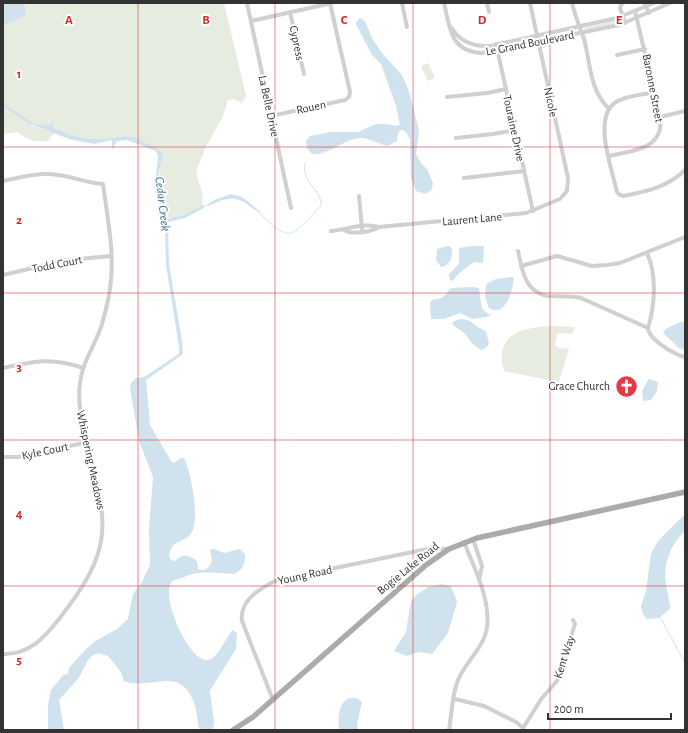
<svg xmlns="http://www.w3.org/2000/svg" width="688" height="733" font-family="'Alegreya Sans',sans-serif">
<style>
.green{fill:#e6ecdf}
.water{fill:#cfe2ee}
.lines{fill:none;stroke-linecap:round;stroke-linejoin:round}
.stream{stroke:#cfe2ee;stroke-width:1}
.minor{stroke:#d0d0d0;stroke-width:4}
.major{stroke:#ababab;stroke-width:5.5}
.grid{fill:none;stroke:#d62828;stroke-width:1;stroke-opacity:0.55}
.labels{text-anchor:middle;dominant-baseline:central;stroke-width:4;stroke-linejoin:round;paint-order:stroke}
.street-label{font-size:12px;fill:#333;stroke:#fff}
.poi-label{font-size:12px;fill:#333;stroke:#fff;text-anchor:end}
.water-label{font-size:13px;font-style:italic;fill:#3f7597;stroke:#fff}
.grid-label{font-size:13px;text-anchor:middle;font-weight:bold;fill:#d62828;stroke:#fff;stroke-width:4;stroke-linejoin:round;paint-order:stroke}
</style>
<rect width="100%" height="100%" fill="#fff"/>
<!-- green -->
<g class="green">
<path d="M3,3H224L246,96L242,103L234,99L228,100L222,118L205,149L196,171L203,197L202,205L184,215L168,218C161,189 156,183 162,153L133,137L125,136L106,139H93L77,136L53,128L51,121L47,125H30L54,133L48,141C35,142 28,141 18,132L3,134Z"/>
<path d="M619,19L621,20L620,23L586,30L584,28Z"/>
<path d="M428,63L435,78L428,81L421,66Z"/>
<path d="M555,326L575,327L572,334L557,333L555,346L559,348L569,349L559,382L504,371C493,332 525,327 555,326Z"/>
</g>
<!-- water -->
<g class="water">
<path d="M3,3H23L26,8L25,16L3,25Z"/>
<path d="M360,18L365,21L372,38L381,52L402,75L409,91L419,130L416,154L421,163L427,169L433,183L432,189L426,194L416,191L411,179L410,139L405,131L401,130L398,133L397,141L387,146C379,144 371,139 363,138C345,137 332,155 312,154L307,148L306,141L310,136L331,132H358L376,124H387L395,126L400,125L396,106L381,64L372,55L356,24V22Z"/>
<path d="M3,103L34,124L47,125L53,121V128L76,136L93,139H106L125,136L133,137L158,149L163,155L159,172V183L168,218L184,215L202,205L204,206V208L185,218L168,222L169,264L182,341L183,354L146,380L150,425L171,461L174,463L181,458H184C191,472 202,524 189,536C180,544 172,539 169,556L171,560L175,561C182,553 189,555 197,561L198,569C205,572 210,567 212,561L210,550L214,549L224,553L240,549L245,554C245,564 243,571 233,574C214,573 199,570 182,578C179,579 175,579 173,581C158,591 188,663 208,660C219,658 226,636 233,630L237,633L236,649L210,691L214,721L213,730H203L199,728C197,719 197,709 193,700C178,665 150,691 124,681L121,672L108,656L99,653L93,655L88,660L78,679L59,700L64,730H48V705L51,690L63,675L68,674L69,668L85,650L97,640L117,629L128,619L133,594L142,582L150,565L149,529L153,477L139,441L130,388L131,383L136,378L144,377L176,356L179,353V347L166,265L165,221L155,184L158,157L156,151L127,140L117,141L112,150V140L94,144L69,139L30,124L3,106Z"/>
<path d="M231,194L242,197L261,212C255,211 252,208 247,204C234,194 221,200 208,206L207,205L214,200Z"/>
<path d="M447,246L451,247C454,256 450,265 441,267L436,260L437,249Z"/>
<path d="M473,246H484L483,263L474,262C468,267 456,274 453,281L450,280L449,274L459,264V248Z"/>
<path d="M512,277L514,278C513,290 506,318 489,308L485,297L486,284L496,279Z"/>
<path d="M472,287L479,288L482,309L491,316L473,319L460,313L444,319H431L430,303L432,300L442,298L451,288Z"/>
<path d="M460,319C471,318 476,328 486,331L489,344L486,348L481,350L473,344L464,333L453,325L452,322Z"/>
<path d="M680,322H685V350L679,348L663,333L667,328Z"/>
<path d="M649,379L658,382L657,391L651,400L643,401L642,391Z"/>
<path d="M683,516L685,517V531C670,545 663,563 666,584C667,593 670,600 670,609L659,618L647,619L643,614L641,606L646,591L651,554L658,541Z"/>
<path d="M442,584L451,586L457,602L448,633L432,654L419,652L407,656L394,651L406,632L411,602L415,596L428,587Z"/>
<path d="M350,698H357L362,702L357,724L358,730H339C338,719 338,702 350,698Z"/>
</g>
<g class="lines">
<!-- stream -->
<g class="stream">
<path d="M204,206L207,205"/>
<path d="M258,211C292,247 292,235 321,206C322,188 301,184 305,163"/>
<path d="M660,617L685,663"/>
</g>
<!-- minor -->
<g class="minor">
<path d="M247,3L291,208"/>
<path d="M402,3L407,27"/>
<path d="M444,3C450,28 450,51 481,53L619,25L670,3"/>
<path d="M487,3L489,12"/>
<path d="M572,3C575,16 580,27 584,39C591,65 589,89 609,109"/>
<path d="M622,3L620,8L625,23"/>
<path d="M644,3L649,13"/>
<path d="M290,12L304,74"/>
<path d="M251,21L332,3"/>
<path d="M451,27C460,42 473,47 490,46L617,18L654,3"/>
<path d="M496,44L533,211"/>
<path d="M617,55L645,49"/>
<path d="M655,92C643,95 627,95 616,102C592,117 612,169 617,192L620,195L624,196C647,191 668,187 685,170"/>
<path d="M447,97L487,93L506,89"/>
<path d="M271,116L345,100L349,97L350,92L330,3"/>
<path d="M660,117L685,111"/>
<path d="M456,138L493,134L515,130"/>
<path d="M609,156C632,151 665,149 660,117L635,11"/>
<path d="M464,178L524,171"/>
<path d="M3,181C21,177 40,172 58,175C74,177 87,183 103,184C107,215 114,249 111,280C110,294 106,310 102,324C96,344 82,362 80,383C77,405 83,425 88,446C109,527 113,550 59,619C45,637 29,655 3,654"/>
<path d="M359,196L362,229"/>
<path d="M344,230C353,235 371,232 379,227"/>
<path d="M331,231C346,230 364,222 379,227L526,213L560,199L567,191L568,178L530,3"/>
<path d="M518,251C522,270 525,293 549,296C560,297 570,295 581,298L648,328"/>
<path d="M647,253C657,275 655,305 648,328"/>
<path d="M521,266L557,256L592,266L607,265L620,263L685,237"/>
<path d="M3,275L67,260L111,256"/>
<path d="M648,328C648,339 675,355 685,357"/>
<path d="M3,368C34,361 53,357 83,368"/>
<path d="M3,457H18L88,442"/>
<path d="M473,539L482,566L479,580"/>
<path d="M455,699L484,706L516,722L523,728L542,698L557,681L575,624L573,620"/>
<path d="M273,700L242,621C239,600 261,588 277,580L432,548L449,549"/>
<path d="M449,730C452,713 452,691 460,676C468,660 484,646 487,628C491,599 474,568 464,542"/>
</g>
<!-- major -->
<path class="major" d="M233,730L253,717L426,565L449,549L477,538L685,492"/>
</g>
<!-- grid -->
<path class="grid" d="M138,3V730M275,3V730M413,3V730M550,3V730M3,147H685M3,293H685M3,440H685M3,586H685"/>
<!-- icons -->
<defs>
<symbol id="church-disc" viewBox="-11 -11 22 22"><circle r="9.5" fill="#e63946" stroke="#fff"/><path d="M-1.2-6h2.4v3.5h3.3v2.4h-3.3V6h-2.4V-.1h-3.3v-2.4h3.3Z" fill="#fff"/></symbol>
</defs>
<g fill-rule="evenodd">
<use href="#church-disc" x="614" y="374" width="25" height="25"/>
</g>
<g class="labels">
<!-- street labels -->
<g class="street-label">
<text transform="translate(297 43) rotate(78)">Cypress</text>
<text transform="translate(530 43) rotate(-11)">Le Grand Boulevard</text>
<text transform="translate(653 88) rotate(79)">Baronne Street</text>
<text transform="translate(551 102) rotate(78)">Nicole</text>
<text transform="translate(269 106) rotate(78)">La Belle Drive</text>
<text transform="translate(311 107) rotate(-12)">Rouen</text>
<text transform="translate(514 128) rotate(78)">Touraine Drive</text>
<text transform="translate(472 219) rotate(-5)">Laurent Lane</text>
<text transform="translate(57 264) rotate(-11)">Todd Court</text>
<text transform="translate(45 451) rotate(-12)">Kyle Court</text>
<text transform="translate(91 460) rotate(78)">Whispering Meadows</text>
<text transform="translate(408 568) rotate(-39)">Bogie Lake Road</text>
<text transform="translate(305 575) rotate(-12)">Young Road</text>
<text transform="translate(564 657) rotate(-72)">Kent Way</text>
</g>
<!-- poi labels -->
<g class="poi-label">
<text x="610" y="386">Grace Church</text>
</g>
<!-- water labels -->
<g class="water-label">
<text transform="translate(162 204) rotate(83)">Cedar Creek</text>
</g>
</g>
<g class="grid-label">
<text x="69" y="24">A</text>
<text x="206" y="24">B</text>
<text x="344" y="24">C</text>
<text x="482" y="24">D</text>
<text x="619" y="24">E</text>
<text x="19" y="78">1</text>
<text x="19" y="224">2</text>
<text x="19" y="371">3</text>
<text x="19" y="518">4</text>
<text x="19" y="664">5</text>
</g>
<!-- border -->
<rect width="688" height="733" fill="none" stroke="#333333" stroke-width="8"/>
<!-- scale -->
<path d="M548 713v6h123v-6" fill="none" stroke="#333333" stroke-width="2"/>
<text x="554" y="713" font-size="12" fill="#333333" stroke="#ffffff" stroke-width="3" paint-order="stroke">200 m</text>
</svg>
